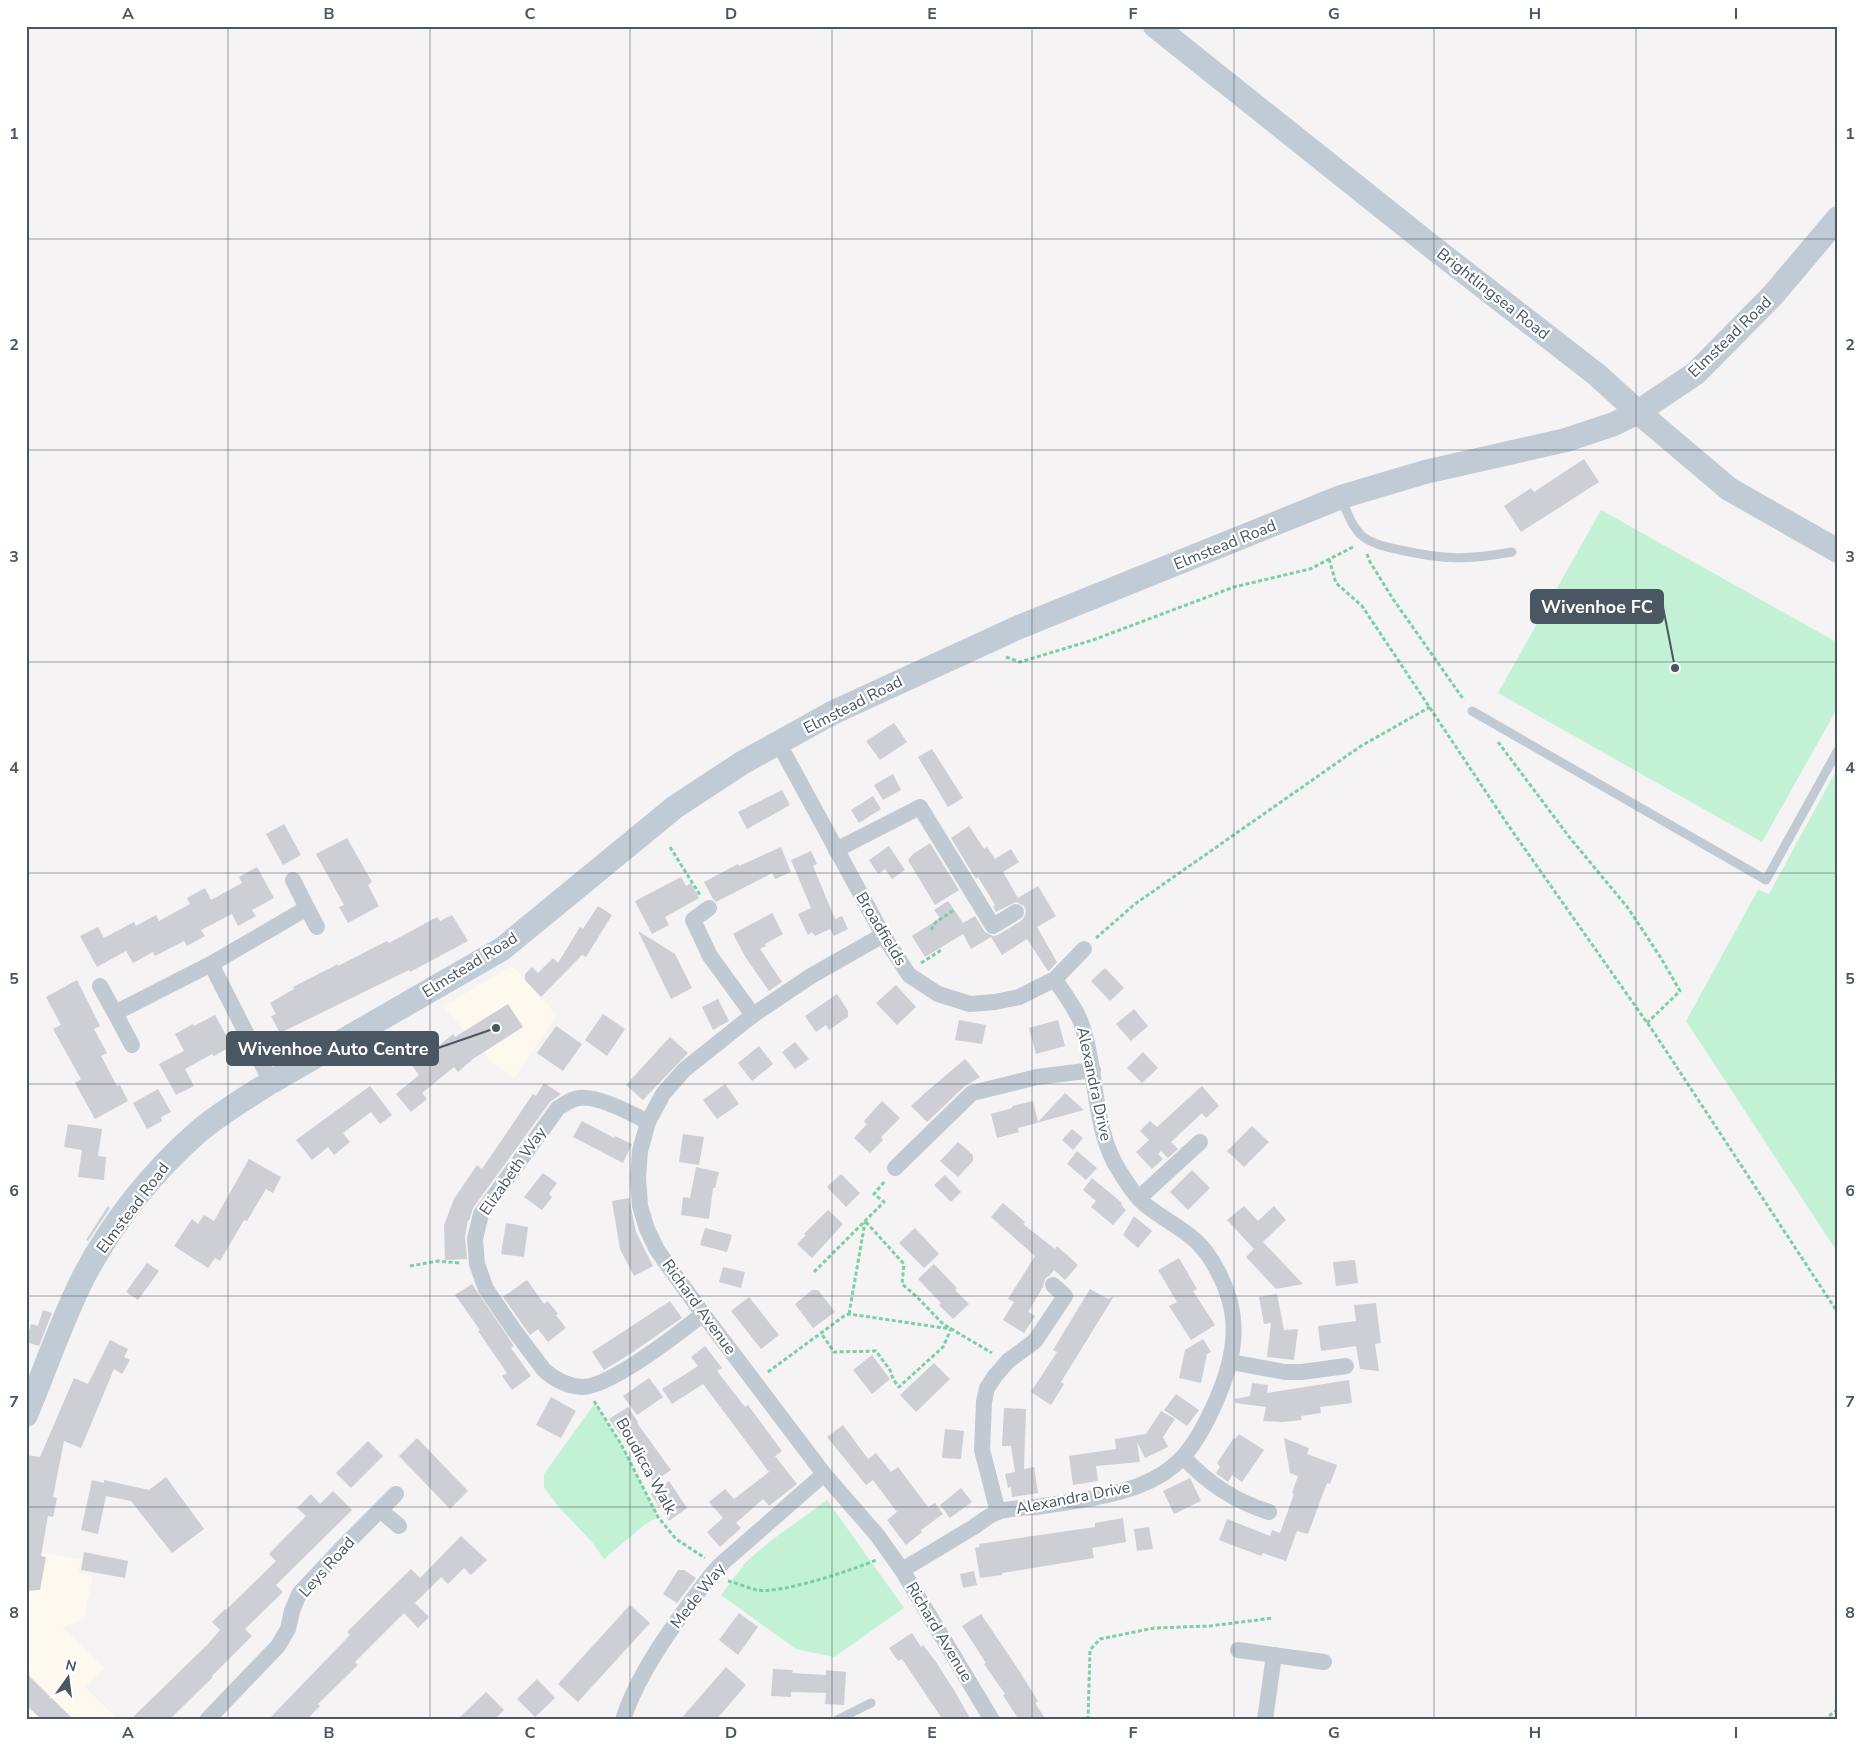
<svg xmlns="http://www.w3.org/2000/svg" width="1864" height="1746" font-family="'Nunito Sans',sans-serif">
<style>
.commercial{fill:#fdf9ef}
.green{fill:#c3f1d5}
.building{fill:#cdcfd5}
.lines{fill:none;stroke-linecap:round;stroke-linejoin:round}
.path{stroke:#7ad0a6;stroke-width:3;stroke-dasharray:4 2.5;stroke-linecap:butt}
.lane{stroke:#c1cad2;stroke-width:9}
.street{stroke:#c1cad2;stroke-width:16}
.secondary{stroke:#c1cbd6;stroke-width:24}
.grid{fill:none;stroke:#4a5661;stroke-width:1;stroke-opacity:0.55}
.labels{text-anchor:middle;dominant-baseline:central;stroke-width:4.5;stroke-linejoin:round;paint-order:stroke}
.street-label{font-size:16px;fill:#4a5661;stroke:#fff}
.leader{fill:none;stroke:#4a5661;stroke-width:2}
.callout-dot{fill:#4a5661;stroke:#fff;stroke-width:2}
.callout{fill:#4a5661;stroke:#4a5661;stroke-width:2}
.callout-label{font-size:18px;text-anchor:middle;font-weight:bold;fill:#fff}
.neatline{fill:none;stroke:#4a5661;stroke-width:2}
.grid-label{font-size:16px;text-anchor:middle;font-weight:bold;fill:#4a5661}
</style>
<rect width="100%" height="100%" fill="#f5f3f3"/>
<!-- commercial -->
<g class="commercial">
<path d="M512,966L557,1015L514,1079L489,1059L443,1006Z"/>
<path d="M26,1550L81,1559L78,1573L93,1576L84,1618L63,1628L104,1668L85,1687L119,1720H26Z"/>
</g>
<!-- green -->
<g class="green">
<path d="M1601,510L1838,643V707L1762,842L1498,693Z"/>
<path d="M1838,767V1253L1686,1021L1758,890L1769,894Z"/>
<path d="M595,1403L621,1444L658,1517L644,1525L604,1559L592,1542L558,1506L544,1487V1474Z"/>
<path d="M827,1500L904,1608L834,1657L796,1649L721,1595L746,1562L768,1543Z"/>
</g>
<!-- building -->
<g class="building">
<path d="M1584,459L1599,482L1521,532L1504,506L1531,488L1534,492Z"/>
<path d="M894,723L907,742L880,760L866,741Z"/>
<path d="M932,749L963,798L948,807L918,757Z"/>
<path d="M893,774L901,790L883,800L874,785Z"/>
<path d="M782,790L790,805L747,829L738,812Z"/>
<path d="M873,796L881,809L859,823L851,810Z"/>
<path d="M284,824L301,855L283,865L266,834Z"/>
<path d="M969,826L984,849L987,847L995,859L1011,849L1019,862L1003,872L1018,898L1038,886L1056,916L1037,927L1057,962L1049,971H1048L1027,939L1002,955L991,937L971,949L963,934L925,957L912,936L940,918L934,910L948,901L963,923L975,916L985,932L993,936L998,935L1021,921L1025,916L1026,911L1024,906L1016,902L996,912L993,906L995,905L978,877L976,879L951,838Z"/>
<path d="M347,838L372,882L368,885L379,906L348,923L339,907L344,905L316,854Z"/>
<path d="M930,843L959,890L935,905L908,860L913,854Z"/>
<path d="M889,846L905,870L892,879L885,869L878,874L869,860Z"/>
<path d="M781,847L791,872L775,879L772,873L716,902L713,899L704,882L738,864L739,866Z"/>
<path d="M811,851L817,864L813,866L835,919L842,916L848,929L834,936L830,929L815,936L812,932L808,935L798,914L811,908L791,860Z"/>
<path d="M257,867L274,898L252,910L256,916L238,926L232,914L201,930L205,936L187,946L184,941L155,956L153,952L133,963L126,951L97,967L80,936L98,927L104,938L134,922L136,926L156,915L159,921L190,904L187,898L205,888L211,900L242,883L239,877Z"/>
<path d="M681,877L686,886L691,883L699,898L665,917L669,925L652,934L635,901Z"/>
<path d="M598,906L612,915L586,957L582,955L541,997L525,980V974L532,967L538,973L553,958L558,963L580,927L583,929Z"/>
<path d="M772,913L783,934L765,944L766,946L760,949L782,982L769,991L746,958L733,934Z"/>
<path d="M452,915L468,941L410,972L409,970L280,1033L271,1016L276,1014L270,1003L294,989L293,987L338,964V966L387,941L389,943L437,917L440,921Z"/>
<path d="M638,931L675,954L692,988L671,999Z"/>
<path d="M1105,968L1124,988L1110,1001L1091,981Z"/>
<path d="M77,980L100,1026L94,1029L107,1053L101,1056L117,1086L120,1085L128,1101L95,1119L75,1083L81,1079L53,1029L61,1025L46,997Z"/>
<path d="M896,985L916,1007L897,1025L876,1003Z"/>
<path d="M837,994L848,1011V1017L829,1030L826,1025L816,1032L805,1016Z"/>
<path d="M718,999L729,1021L713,1030L702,1007Z"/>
<path d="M508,1004L523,1027L473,1059L458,1072L454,1067L422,1093L427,1099L411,1112L396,1094L419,1075L410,1063L425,1050L429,1054L453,1034L455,1037Z"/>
<path d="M1134,1009L1148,1026L1131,1041L1116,1024Z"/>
<path d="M603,1014L625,1029L607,1056L585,1040Z"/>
<path d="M215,1015L232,1046L214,1056L212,1054L185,1069L194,1086L176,1095L159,1064L184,1051L175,1034L193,1024L194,1026Z"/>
<path d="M959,1020L986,1025L982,1044L955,1040Z"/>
<path d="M1058,1020L1065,1046L1036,1054L1029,1028Z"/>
<path d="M556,1026L582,1044L563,1071L537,1053Z"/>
<path d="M670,1037L688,1053L643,1100L626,1085Z"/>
<path d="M795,1042L809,1059L795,1069L782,1052Z"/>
<path d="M759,1046L773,1064L752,1081L738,1063Z"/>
<path d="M1143,1052L1158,1068L1142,1083L1127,1068Z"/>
<path d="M965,1059L980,1077L965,1086L927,1122L911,1106L925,1093Z"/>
<path d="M544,1083L561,1094L550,1102L473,1208L469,1221L468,1220L465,1237L467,1259L445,1260L444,1225L454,1199L477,1165L482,1169L533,1094L536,1096Z"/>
<path d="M725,1084L739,1104L717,1119L703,1100Z"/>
<path d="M370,1086L392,1115L380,1124L371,1112L343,1133L350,1142L334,1155L328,1147L312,1160L296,1140Z"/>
<path d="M1202,1086L1219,1106L1206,1118L1202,1113L1171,1142L1178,1149L1168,1158L1161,1151L1158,1154L1163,1159L1152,1169L1136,1152L1149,1140L1140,1131L1150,1121L1157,1127Z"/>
<path d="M158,1089L171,1112L161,1117L162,1121L147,1129L133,1103Z"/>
<path d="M1065,1093L1084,1110L1018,1128L1019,1132L997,1138L991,1114L1012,1108V1106L1033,1101L1038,1122Z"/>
<path d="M882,1101L900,1118L881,1137L883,1140L870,1153L854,1138L867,1124L864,1121Z"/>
<path d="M582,1121L614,1138L615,1136L632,1144L623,1163L573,1137Z"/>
<path d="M68,1124L102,1129L98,1156L106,1157L104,1180L78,1177L82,1150L64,1147Z"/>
<path d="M1252,1126L1269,1142L1244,1167L1227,1151Z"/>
<path d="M1072,1129L1083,1138L1073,1150L1062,1140Z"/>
<path d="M683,1134L704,1137L699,1165L679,1162Z"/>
<path d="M958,1142L973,1155V1161L958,1177L940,1161Z"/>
<path d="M1077,1151L1097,1168L1086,1180L1067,1164Z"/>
<path d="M249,1159L281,1177L273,1193L266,1189L247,1221L244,1220L220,1261L215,1258L208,1268L174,1246L192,1219L198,1224L204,1215L214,1221Z"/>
<path d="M696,1167L719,1172L715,1188H713L709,1219L681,1215L683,1197L690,1198Z"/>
<path d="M1192,1170L1210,1188L1188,1210L1170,1192Z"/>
<path d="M543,1173L557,1183L549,1194L552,1197L542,1210L524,1197Z"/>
<path d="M841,1174L860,1193L846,1207L827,1187Z"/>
<path d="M945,1175L961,1192L951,1202L934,1185Z"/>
<path d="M1092,1178L1122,1203L1121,1205L1126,1210L1113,1225L1091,1207L1096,1201L1083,1190Z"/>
<path d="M629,1198L636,1232L653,1266L634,1276L620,1249L612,1201Z"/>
<path d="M1003,1203L1025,1222L1023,1224L1055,1249L1057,1246L1078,1265L1065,1280L1054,1270L1050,1275L1045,1279L1043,1287L1028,1312L1035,1316L1024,1333L1003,1320L1014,1302L1008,1299L1035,1256L991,1217Z"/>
<path d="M108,1206L110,1208L88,1241L86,1240Z"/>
<path d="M1244,1206L1258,1221L1274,1206L1286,1220L1263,1242L1303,1284L1276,1289L1246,1257L1254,1249L1227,1220Z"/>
<path d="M828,1210L843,1224L812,1258L797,1244L806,1235L804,1234Z"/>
<path d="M1134,1216L1152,1231L1138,1248L1123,1235Z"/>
<path d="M506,1223L528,1227L524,1257L501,1254Z"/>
<path d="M705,1228L732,1235L727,1252L700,1245Z"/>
<path d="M915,1228L939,1254L924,1268L899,1243Z"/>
<path d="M1179,1258L1197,1289L1193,1291L1215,1325L1191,1340L1169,1306L1177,1302L1158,1270Z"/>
<path d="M1355,1260L1358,1283L1336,1286L1333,1262Z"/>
<path d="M147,1263L159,1271L138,1300L126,1292Z"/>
<path d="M934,1264L957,1288L955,1290L969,1304L953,1319L939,1305L941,1303L918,1279Z"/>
<path d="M723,1267L745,1272L741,1288L719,1282Z"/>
<path d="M527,1280L544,1304L548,1301L558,1314L556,1315L566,1328L548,1342L538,1329L530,1335L503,1297Z"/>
<path d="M472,1284L514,1346L511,1348L531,1376L512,1390L502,1376L507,1373L478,1331L480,1330L455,1295Z"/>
<path d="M1090,1289L1108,1299L1114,1296L1061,1382L1064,1384L1051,1405L1031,1392L1057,1352L1053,1350Z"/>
<path d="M812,1290H818L835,1312L813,1328L795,1304Z"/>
<path d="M1277,1294L1284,1330L1298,1329L1294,1360L1267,1357L1271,1323L1264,1324L1259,1297Z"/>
<path d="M749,1297L779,1335L761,1349L731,1311Z"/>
<path d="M670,1301L682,1318L630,1354L604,1370L592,1352Z"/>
<path d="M1376,1303L1381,1343L1375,1344L1379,1371L1360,1369L1356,1346L1321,1351L1318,1326L1356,1321L1354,1305Z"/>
<path d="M43,1310L52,1313L39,1346L26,1342L31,1324L38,1326Z"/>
<path d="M1203,1339L1211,1352L1207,1354L1201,1383L1179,1378L1185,1350Z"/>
<path d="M110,1340L128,1349L124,1357L130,1360L122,1374L114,1369L81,1448L64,1441L53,1497L57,1498L53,1517L48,1516L41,1556L46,1557L40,1590L26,1591V1455L40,1457L74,1378L88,1384Z"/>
<path d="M705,1346L722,1368L717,1371L745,1407L748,1405L782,1451L775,1456L797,1484L769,1506L763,1499L736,1523L741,1528L720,1547L707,1532L723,1518L709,1502L725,1489L734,1499L769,1472L703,1384L672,1404L662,1389L698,1366L691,1357Z"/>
<path d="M872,1355L890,1379L872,1394L853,1370Z"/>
<path d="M934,1363L950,1379L916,1412L900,1395Z"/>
<path d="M649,1378L663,1397L637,1415L623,1396Z"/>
<path d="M1349,1380L1352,1403L1320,1407L1321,1413L1301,1416L1302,1420L1282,1422L1263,1421L1266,1407L1235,1403V1399L1250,1396L1252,1383L1268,1385L1267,1393Z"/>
<path d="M1176,1394L1199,1410L1187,1426L1164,1410Z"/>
<path d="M551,1397L576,1411L561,1438L536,1425Z"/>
<path d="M628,1407L638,1422L637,1423L671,1470L654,1482L609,1419Z"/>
<path d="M1004,1408L1026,1409L1024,1469L1034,1467L1038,1493L1012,1497L1011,1487L1008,1488L1005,1474L1015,1472L1011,1446H1002Z"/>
<path d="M1161,1411L1175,1419L1163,1437L1168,1447L1145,1458L1137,1442L1140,1462L1096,1466L1098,1481L1073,1485L1069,1456L1116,1449L1115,1439L1146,1434Z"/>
<path d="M843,1425L868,1459L876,1453L891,1472L898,1467L928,1507L935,1503L943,1514L921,1530L922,1532L906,1545L887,1520L897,1512L873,1480L866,1485L827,1437Z"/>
<path d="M945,1429L964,1431L961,1459L942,1458Z"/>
<path d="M1239,1434L1264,1450L1242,1482L1232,1475L1228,1482L1216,1473L1220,1467L1217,1463L1234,1438L1235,1439Z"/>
<path d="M417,1438L468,1491L450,1509L399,1456Z"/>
<path d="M1284,1438L1309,1448L1307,1454L1337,1465L1330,1484L1327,1483L1308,1534L1297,1531L1286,1561L1263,1553L1261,1556L1219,1540L1227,1519L1270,1536L1272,1530L1280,1533L1294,1494L1292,1493L1298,1476L1290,1473Z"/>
<path d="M368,1441L383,1456L351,1488L336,1473Z"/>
<path d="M166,1477L204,1529L172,1553L131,1501L106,1496L98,1534L81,1530L92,1480L104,1483V1480L149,1490Z"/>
<path d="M1190,1478L1201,1501L1174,1514L1163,1491Z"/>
<path d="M669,1481L687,1508L669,1521L651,1494Z"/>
<path d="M961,1488L972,1502L950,1518L940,1505Z"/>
<path d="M333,1491L352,1510L276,1585L283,1592L245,1629L252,1636L212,1676V1678L169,1720H130L208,1644L220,1630L212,1622L225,1609L226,1610L276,1561L269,1554L306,1516L297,1508L311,1494L320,1504Z"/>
<path d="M1123,1518L1126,1542L1092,1548L1094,1558L1002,1573V1575L980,1578L975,1548L980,1547L979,1544L1095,1527V1523Z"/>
<path d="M1149,1527L1153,1549L1137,1551L1134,1529Z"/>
<path d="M461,1536L487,1560L471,1575L464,1568L448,1584L441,1577L415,1603L429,1617L418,1628L404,1613L355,1662L358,1665L318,1704L320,1706L306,1720H268L350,1635L347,1632L411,1569L420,1578Z"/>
<path d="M84,1552L128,1561L125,1578L81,1570Z"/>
<path d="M678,1570H684L696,1578L677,1603L663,1594Z"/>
<path d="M974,1571L977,1585L963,1588L960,1574Z"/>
<path d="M630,1605L650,1623L578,1702L558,1684Z"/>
<path d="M739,1613L758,1627L738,1655L719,1640Z"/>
<path d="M981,1614L1018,1669L1038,1701L1035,1703L1046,1720H1019L1003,1695L1005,1694L984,1664L986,1663L962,1626Z"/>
<path d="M912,1633L921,1647L923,1645L936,1662L954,1690L971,1720H943L902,1659L898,1661L889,1648Z"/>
<path d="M726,1667L746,1685L716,1720H680Z"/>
<path d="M773,1669L793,1670L792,1673L826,1675V1670L846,1672L844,1705L825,1704L826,1693L791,1692V1697L771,1696Z"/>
<path d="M26,1673L74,1720H42L26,1705Z"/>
<path d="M537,1679L555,1698L535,1717L517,1699Z"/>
<path d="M486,1692L504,1710L494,1720H457Z"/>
</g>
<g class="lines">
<!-- path -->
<g class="path">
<path d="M1367,554L1370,562L1393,599L1464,700"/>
<path d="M1329,559L1336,583L1362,606L1508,825L1655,1034L1838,1313"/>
<path d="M1006,657L1020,662L1093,640L1234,587L1310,569L1353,547"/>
<path d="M1498,742L1570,838L1628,908L1661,958L1680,991L1647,1023"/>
<path d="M670,847L700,895"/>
<path d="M931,930L936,922L954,910"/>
<path d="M1096,938L1135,904L1361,746L1430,707"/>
<path d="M921,963L943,949"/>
<path d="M866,1222L904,1264L902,1284L916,1296L943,1324L992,1353"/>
<path d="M410,1266L438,1261L459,1263"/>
<path d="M814,1272L884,1202L874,1194L885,1181"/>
<path d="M849,1314L865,1222"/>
<path d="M768,1372L844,1316L849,1314L951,1329L943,1347L899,1387L893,1379L890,1370L876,1351L834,1352L821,1333"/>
<path d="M594,1401L621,1444L658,1517L676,1539L705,1558"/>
<path d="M728,1581C737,1583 748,1588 757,1590C781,1594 853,1570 876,1560"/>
<path d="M1088,1720L1090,1650L1100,1639L1154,1628L1210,1626L1273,1618"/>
<path d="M1824,1720L1838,1709"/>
</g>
<!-- lane -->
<g class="lane">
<path d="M1341,497C1346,510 1351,525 1361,535C1371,544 1387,547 1400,550C1445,560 1467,560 1512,552"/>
<path d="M1472,711L1766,880L1838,750"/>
<path d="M837,1720L871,1703"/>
</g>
<!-- street -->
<g class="street">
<path d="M779,744L883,935L909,975L938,994L970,1004L995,1002L1019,997L1055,979L1084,949"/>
<path d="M836,850L920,807L993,926L1016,912"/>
<path d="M307,908L317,927"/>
<path d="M709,908L693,920L710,956L753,1015"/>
<path d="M883,935L811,976L753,1015L684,1070L663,1094L648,1122L640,1151L638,1178L640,1206L647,1229L657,1250L703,1314L824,1474L877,1535L902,1570L992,1720"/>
<path d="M211,964L271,1082"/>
<path d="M100,986L115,1013L211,964L307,908L293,880"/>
<path d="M115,1013L132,1045"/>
<path d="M648,1122C633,1114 596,1095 579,1098C571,1099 565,1104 558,1108L481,1214L475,1239L477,1264L486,1289L514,1330L544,1370C554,1379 568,1386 582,1387C610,1387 679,1333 703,1314"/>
<path d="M895,1168L972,1093L1037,1077L1093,1070"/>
<path d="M1139,1198L1200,1142"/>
<path d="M1231,1362L1285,1372H1302L1346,1366"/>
<path d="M1183,1457C1208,1483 1234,1501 1269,1512"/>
<path d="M381,1511L399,1526"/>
<path d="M998,1512L982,1450L984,1402L987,1388L995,1376L1008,1361L1035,1341L1065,1296L1053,1285"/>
<path d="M902,1570C926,1556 949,1542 972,1528C980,1523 989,1515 998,1512C1009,1508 1024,1508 1036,1507C1070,1502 1105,1498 1138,1486C1154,1480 1172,1469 1184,1456C1206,1430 1230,1376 1233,1342C1236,1316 1229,1291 1216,1268C1198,1233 1175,1228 1147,1206C1136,1198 1127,1183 1120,1172C1092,1130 1098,1070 1081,1023C1076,1008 1063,993 1055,979"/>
<path d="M1238,1650L1324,1662"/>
<path d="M207,1720L278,1646L288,1629L292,1611L299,1594L341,1549L396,1494"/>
<path d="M623,1720C638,1671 680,1616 711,1575L719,1566L824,1474"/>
<path d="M1265,1720L1274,1655"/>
</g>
<!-- secondary -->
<g class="secondary">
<path d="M1155,26L1431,246L1596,374L1638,412L1729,489L1838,551"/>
<path d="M26,1415C45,1370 61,1322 83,1278C111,1224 152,1172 198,1132C220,1113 246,1098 271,1082L502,949L675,807L742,763L832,713L1019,627L1341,497L1425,472L1566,440L1614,424L1638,412L1696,373L1773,295L1838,218"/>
</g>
</g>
<!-- grid -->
<path class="grid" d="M228,26V1720M430,26V1720M630,26V1720M832,26V1720M1032,26V1720M1234,26V1720M1434,26V1720M1636,26V1720M26,239H1838M26,450H1838M26,662H1838M26,873H1838M26,1084H1838M26,1296H1838M26,1507H1838"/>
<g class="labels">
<!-- street labels -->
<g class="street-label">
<text transform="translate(1493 294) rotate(38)">Brightlingsea Road</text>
<text transform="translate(1730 337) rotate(-44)">Elmstead Road</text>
<text transform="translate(1225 545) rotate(-22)">Elmstead Road</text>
<text transform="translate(853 705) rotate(-27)">Elmstead Road</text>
<text transform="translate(881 929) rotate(59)">Broadfields</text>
<text transform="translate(470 965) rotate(-32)">Elmstead Road</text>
<text transform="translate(1094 1084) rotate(78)">Alexandra Drive</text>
<text transform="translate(513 1171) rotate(-55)">Elizabeth Way</text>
<text transform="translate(133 1208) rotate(-53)">Elmstead Road</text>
<text transform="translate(699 1307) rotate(54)">Richard Avenue</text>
<text transform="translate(646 1466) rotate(61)">Boudicca Walk</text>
<text transform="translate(1073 1498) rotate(-11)">Alexandra Drive</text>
<text transform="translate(327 1567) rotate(-48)">Leys Road</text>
<text transform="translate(698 1596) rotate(-52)">Mede Way</text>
<text transform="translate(939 1632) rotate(59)">Richard Avenue</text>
</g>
</g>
<!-- callouts -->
<path class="leader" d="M1675 668L1663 607M496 1028L438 1048"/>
<g class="callout-dot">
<circle cx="1675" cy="668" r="5"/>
<circle cx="496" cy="1028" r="5"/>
</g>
<g class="callout">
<rect x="1531" y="590" width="132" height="33" rx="5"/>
<rect x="227" y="1032" width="211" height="33" rx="5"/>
</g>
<g class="callout-label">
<text x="1597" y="613">Wivenhoe FC</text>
<text x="333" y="1055">Wivenhoe Auto Centre</text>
</g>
<!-- border -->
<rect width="1864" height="1746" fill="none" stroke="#ffffff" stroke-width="55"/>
<!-- north arrow -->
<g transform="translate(68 1678) rotate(14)" stroke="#ffffff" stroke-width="4" paint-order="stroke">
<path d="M0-4L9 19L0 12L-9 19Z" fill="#4a5661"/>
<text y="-8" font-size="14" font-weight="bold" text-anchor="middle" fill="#4a5661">N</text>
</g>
<rect x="28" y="28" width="1808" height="1690" class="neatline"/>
<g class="grid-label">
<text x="128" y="19">A</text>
<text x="329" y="19">B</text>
<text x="530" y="19">C</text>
<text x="731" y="19">D</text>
<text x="932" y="19">E</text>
<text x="1133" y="19">F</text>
<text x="1334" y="19">G</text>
<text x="1535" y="19">H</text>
<text x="1736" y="19">I</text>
<text x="14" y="139">1</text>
<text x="1850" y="139">1</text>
<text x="14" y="350">2</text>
<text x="1850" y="350">2</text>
<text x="14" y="562">3</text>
<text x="1850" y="562">3</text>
<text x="14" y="773">4</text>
<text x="1850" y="773">4</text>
<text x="14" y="984">5</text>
<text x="1850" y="984">5</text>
<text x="14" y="1196">6</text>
<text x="1850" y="1196">6</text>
<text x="14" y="1407">7</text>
<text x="1850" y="1407">7</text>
<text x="14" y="1618">8</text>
<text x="1850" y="1618">8</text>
<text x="128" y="1738">A</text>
<text x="329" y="1738">B</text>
<text x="530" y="1738">C</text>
<text x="731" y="1738">D</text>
<text x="932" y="1738">E</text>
<text x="1133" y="1738">F</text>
<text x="1334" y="1738">G</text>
<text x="1535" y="1738">H</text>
<text x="1736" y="1738">I</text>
</g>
</svg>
